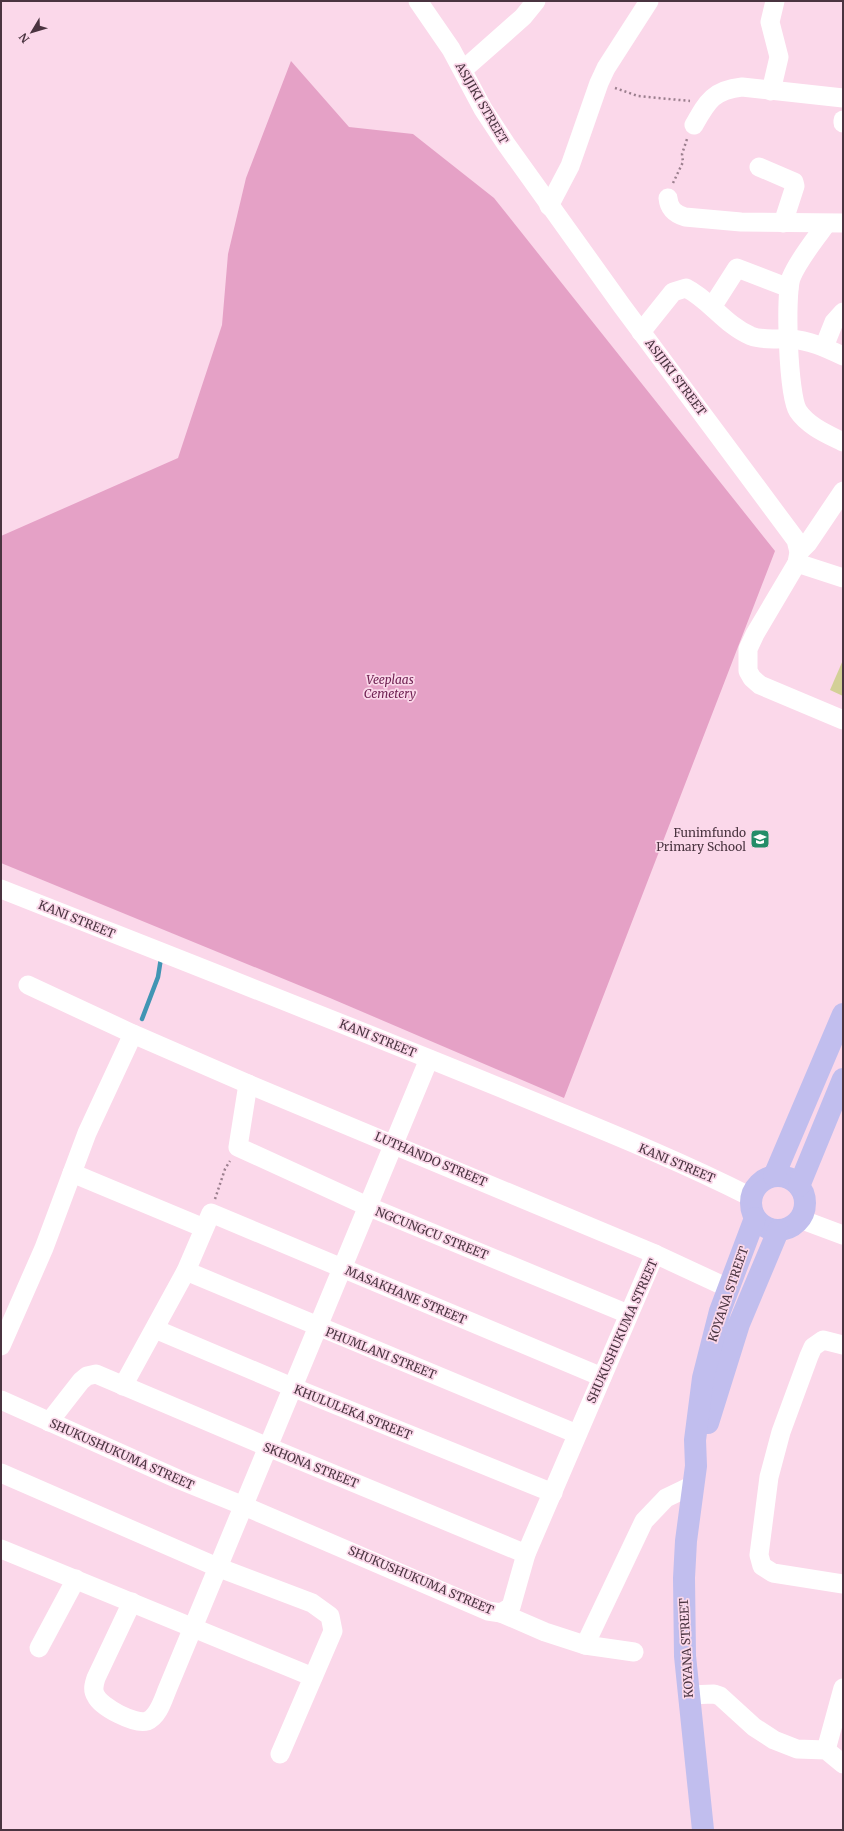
<svg xmlns="http://www.w3.org/2000/svg" width="844" height="1831" font-family="Merriweather,serif">
<style>
.green{fill:#e5a1c6}
.lines{fill:none;stroke-linecap:round;stroke-linejoin:round}
.stream{stroke:#4195b4;stroke-width:4.5}
.building{fill:#d3d097}
.path{stroke:#9b7f8e;stroke-width:2.5;stroke-dasharray:2 3;stroke-linecap:butt}
.minor{stroke:#fff;stroke-width:19}
.major{stroke:#c1beee;stroke-width:22}
.labels{text-anchor:middle;dominant-baseline:central;stroke-width:3.5;stroke-linejoin:round;paint-order:stroke}
.street-label{font-size:12px;fill:#4a3440;stroke:#fbd8ea}
.park-label{font-size:12px;font-style:italic;fill:#702253;stroke:#fbd8ea}
.poi-label{font-size:12px;fill:#4a3440;stroke:#fbd8ea;text-anchor:end}
</style>
<rect width="100%" height="100%" fill="#fbd8ea"/>
<!-- green -->
<path class="green" d="M291,61L349,127L413,134L494,198L775,551L564,1098L330,998L1,863V536L178,458L222,325L228,254L246,178Z"/>
<g class="lines">
<!-- stream -->
<path class="stream" d="M142,1019L158,977L161,958"/>
</g>
<!-- building -->
<path class="building" d="M843,660V696L830,690Z"/>
<g class="lines">
<!-- path -->
<g class="path">
<path d="M615,88L638,96L690,101"/>
<path d="M673,183L683,162L682,154L687,139"/>
<path d="M215,1199L225,1169L230,1161"/>
</g>
<!-- minor -->
<g class="minor">
<path d="M418,1L451,49L483,109L506,144L622,306L796,540L799,552L797,563L755,634L748,649V671L752,678L760,685L843,720"/>
<path d="M463,70L523,17L536,1"/>
<path d="M771,91L779,57L770,22L775,1"/>
<path d="M843,120V123"/>
<path d="M694,125C707,102 713,90 742,87L843,98"/>
<path d="M759,167L794,182L795,186L783,223"/>
<path d="M668,198C669,209 675,214 685,217L741,222L843,223"/>
<path d="M549,206L570,166L599,83L606,68L649,1"/>
<path d="M826,224C815,240 798,260 791,278C785,296 788,395 798,411C808,426 827,434 843,442"/>
<path d="M712,307L737,268L789,288"/>
<path d="M641,332L673,292L686,288C710,300 725,325 751,336C764,341 777,338 790,339C809,340 826,348 843,356"/>
<path d="M824,347L834,322L843,312"/>
<path d="M799,552L808,543L843,491"/>
<path d="M797,563L843,578"/>
<path d="M1,889C168,955 335,1020 501,1088C585,1123 670,1156 751,1197"/>
<path d="M28,985L133,1034L248,1084L655,1254L728,1288"/>
<path d="M248,1084L238,1147L367,1206L628,1314"/>
<path d="M72,1173L204,1228"/>
<path d="M800,1219L843,1235"/>
<path d="M186,1271L577,1434"/>
<path d="M155,1329L292,1387L553,1493"/>
<path d="M843,1345L823,1340L813,1347L809,1356L781,1432L769,1477L759,1555L762,1566L773,1573L843,1584"/>
<path d="M1,1346L44,1248L87,1133L133,1034"/>
<path d="M123,1386L186,1271L211,1213L602,1377"/>
<path d="M1,1400L180,1480L244,1506L488,1611L501,1613L511,1607L526,1554L655,1254"/>
<path d="M49,1422L81,1381L87,1376L96,1374L268,1447L526,1554"/>
<path d="M1,1473L217,1567L312,1603L330,1616L333,1631L280,1754"/>
<path d="M1,1549L313,1677"/>
<path d="M132,1602L96,1678C94,1684 92,1690 96,1696C101,1707 135,1725 147,1721C158,1717 163,1700 167,1690L429,1059"/>
<path d="M501,1613L545,1632L585,1645L634,1652"/>
<path d="M585,1645L644,1521L666,1498L693,1485"/>
<path d="M39,1648L76,1579"/>
<path d="M688,1695L714,1694L720,1696L754,1727L774,1740L797,1749L826,1750L843,1764"/>
<path d="M826,1750L843,1688"/>
</g>
<!-- major -->
<g class="major">
<circle cx="778" cy="1203" r="27"/>
<path d="M774,1176L843,1014"/>
<path d="M799,1186L843,1079"/>
<path d="M708,1423L739,1324L778,1231"/>
<path d="M703,1830L685,1656L684,1578L686,1541L696,1466L695,1440L703,1378L720,1311L755,1218"/>
</g>
</g>
<!-- icons -->
<defs>
<symbol id="school-square" viewBox="-11 -11 22 22"><rect x="-9" y="-9" width="18" height="18" rx="4" fill="#248d69" stroke="#fbd8ea"/><path d="M0-5L7-2L0 1L-7-2ZM-4 1L0 2.5L4 1V4Q0 6-4 4Z" fill="#fff"/></symbol>
</defs>
<g fill-rule="evenodd">
<use href="#school-square" x="749" y="828" width="22" height="22"/>
</g>
<g class="labels">
<!-- street labels -->
<g class="street-label">
<text transform="translate(482 103) rotate(60)">ASIJIKI STREET</text>
<text transform="translate(676 377) rotate(53)">ASIJIKI STREET</text>
<text transform="translate(77 919) rotate(22)">KANI STREET</text>
<text transform="translate(378 1038) rotate(22)">KANI STREET</text>
<text transform="translate(431 1159) rotate(23)">LUTHANDO STREET</text>
<text transform="translate(677 1163) rotate(23)">KANI STREET</text>
<text transform="translate(432 1233) rotate(22)">NGCUNGCU STREET</text>
<text transform="translate(728 1294) rotate(-71)">KOYANA STREET</text>
<text transform="translate(406 1295) rotate(23)">MASAKHANE STREET</text>
<text transform="translate(622 1331) rotate(-66)">SHUKUSHUKUMA STREET</text>
<text transform="translate(381 1353) rotate(22)">PHUMLANI STREET</text>
<text transform="translate(353 1412) rotate(22)">KHULULEKA STREET</text>
<text transform="translate(122 1454) rotate(24)">SHUKUSHUKUMA STREET</text>
<text transform="translate(311 1465) rotate(22)">SKHONA STREET</text>
<text transform="translate(421 1580) rotate(23)">SHUKUSHUKUMA STREET</text>
<text transform="translate(686 1648) rotate(-93)">KOYANA STREET</text>
</g>
<!-- park labels -->
<g class="park-label">
<text x="390" y="679">Veeplaas<tspan x="390" dy="14">Cemetery</tspan></text>
</g>
<!-- poi labels -->
<g class="poi-label">
<text x="746" y="832">Funimfundo<tspan x="746" dy="14">Primary School</tspan></text>
</g>
</g>
<!-- border -->
<rect width="844" height="1831" fill="none" stroke="#4a3440" stroke-width="4"/>
<!-- north arrow -->
<g transform="translate(32 32) rotate(232)" stroke="#fbd8ea" stroke-width="3" paint-order="stroke">
<path d="M0-3L7 15L0 10L-7 15Z" fill="#4a3440"/>
<text y="-6" font-size="11" font-weight="bold" text-anchor="middle" fill="#4a3440">N</text>
</g>
</svg>
